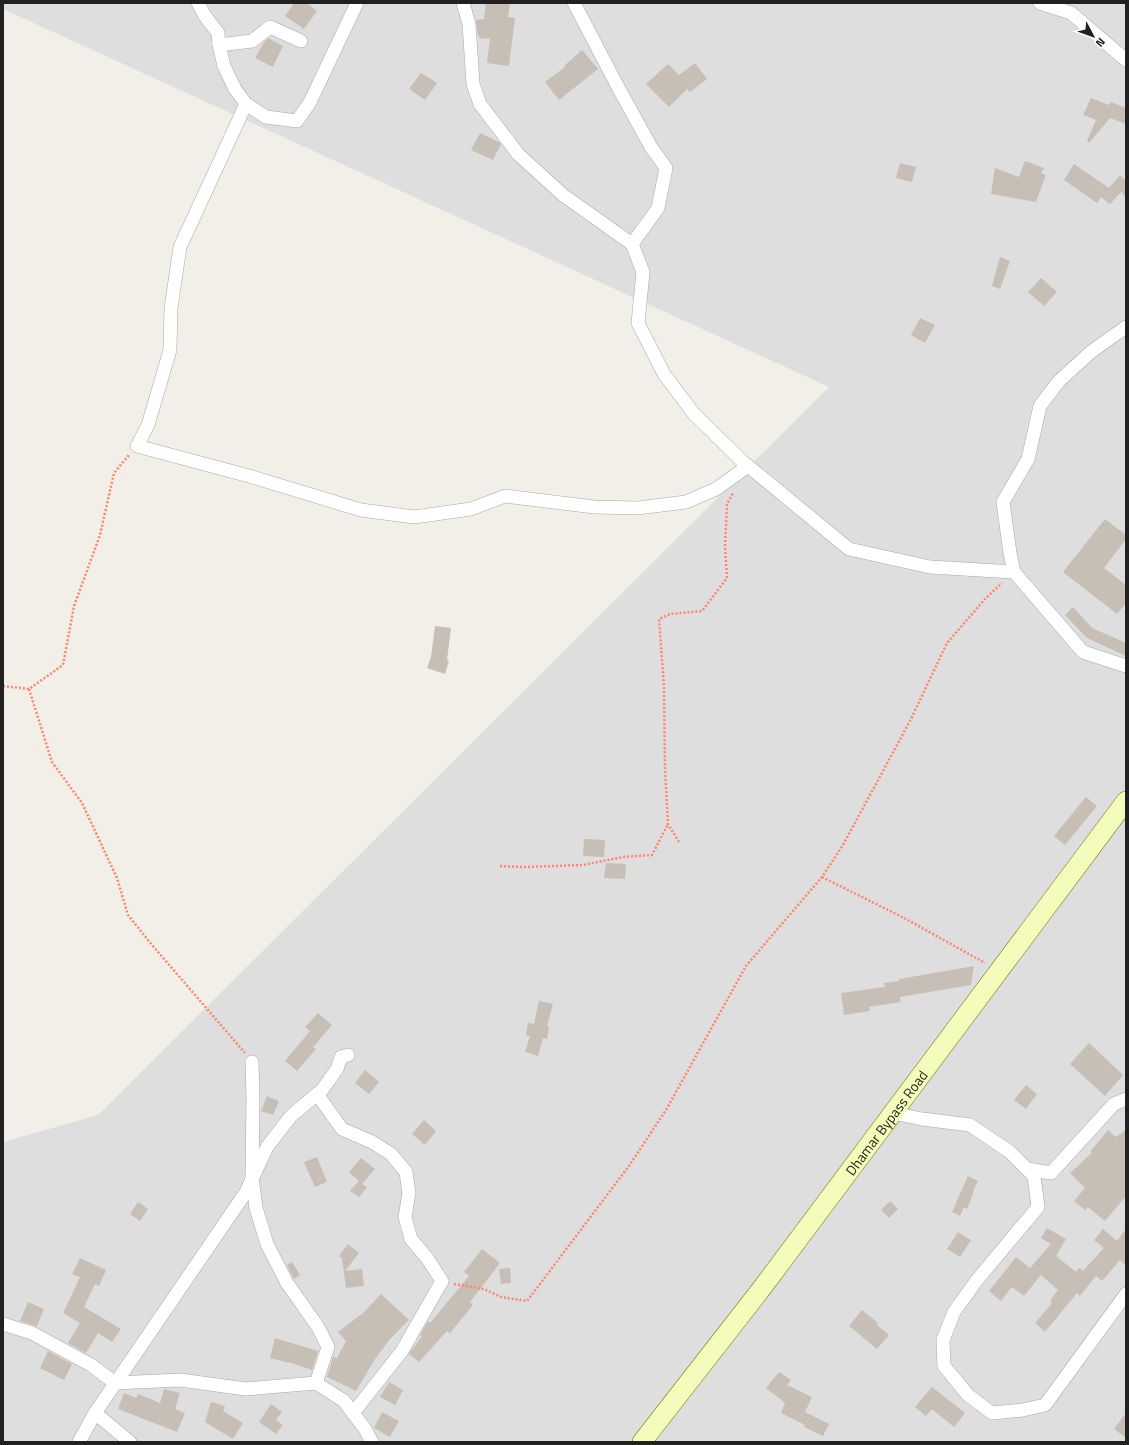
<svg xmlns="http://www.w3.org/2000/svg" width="1129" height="1445" font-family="'Titillium Web',sans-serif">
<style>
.residential{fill:#dfdede}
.building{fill:#c7beb6}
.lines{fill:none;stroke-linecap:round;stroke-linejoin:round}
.street-casing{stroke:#a8a8a8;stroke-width:14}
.secondary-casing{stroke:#697f01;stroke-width:20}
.path{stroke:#ff846b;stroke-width:2.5;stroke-dasharray:2 2;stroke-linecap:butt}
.street{stroke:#fff;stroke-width:13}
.secondary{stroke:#f4fcbb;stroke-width:19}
.labels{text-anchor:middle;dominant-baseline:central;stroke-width:3;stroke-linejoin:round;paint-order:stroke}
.street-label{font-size:14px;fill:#212121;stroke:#fff}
</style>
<rect width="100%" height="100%" fill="#f1efe7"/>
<!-- residential -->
<path class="residential" d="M3,3H1126V1442H3V1142L98,1115L829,387L3,9Z"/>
<!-- building -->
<g class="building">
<path d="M294,3H307L317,11L304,29L285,16Z"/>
<path d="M486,3H510L508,17L515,18L509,66L487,63L490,38L481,39L478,35L476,20L484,19Z"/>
<path d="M268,38L283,46L273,67L255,58L264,42Z"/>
<path d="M582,50L598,69L559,100L545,82L565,67L564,66Z"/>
<path d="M695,63L707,79L690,92L687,89L669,107L646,84L668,64L679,75Z"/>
<path d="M421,73L437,83L425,100L409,89Z"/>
<path d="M1091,98L1109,105L1111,102L1126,108V124L1110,118L1089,143L1087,141L1096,120L1083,115Z"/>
<path d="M480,133L499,142L501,144L493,160L471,150Z"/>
<path d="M1025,161L1044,168L1041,173L1046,175L1036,202L991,194L995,168L1019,177Z"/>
<path d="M900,163L916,167L912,182L896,178Z"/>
<path d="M1074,164L1109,188L1120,175L1126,181V197L1121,192L1110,204L1101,197L1097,203L1064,180Z"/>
<path d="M1000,257L1010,261L1000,289L992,286Z"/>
<path d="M1041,278L1057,292L1044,306L1028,292Z"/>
<path d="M920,318L935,325L925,343L911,335Z"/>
<path d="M1105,519L1126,535V539L1104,568L1126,585V603L1117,614L1063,572Z"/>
<path d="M1073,607L1092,628L1126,643V656L1087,638L1065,615Z"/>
<path d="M435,626L451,628L447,660L449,661L445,674L427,668L431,657Z"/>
<path d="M1086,797L1097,806L1065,845L1054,836Z"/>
<path d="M584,839L605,840L604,857L583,856Z"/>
<path d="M606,863L626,864L625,879L604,878Z"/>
<path d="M974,966L971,985L900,997L901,1002L869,1007L870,1011L844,1015L841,993L885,987L884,983L899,981V979Z"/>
<path d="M539,1001L553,1004L547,1026L549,1027L547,1039L543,1038L538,1056L525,1052L530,1036L526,1035L528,1023L534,1024Z"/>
<path d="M318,1013L332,1025L313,1047L316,1049L297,1071L285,1061L310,1031L305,1027Z"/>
<path d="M1089,1043L1123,1075L1105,1096L1070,1064Z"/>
<path d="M365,1070L379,1082L369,1094L355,1083Z"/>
<path d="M1026,1085L1037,1094L1026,1109L1014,1100Z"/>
<path d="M267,1096L279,1101L273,1115L261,1111Z"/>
<path d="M424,1120L436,1131L425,1145L412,1134Z"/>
<path d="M1108,1130L1116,1137L1126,1130V1196L1105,1221L1088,1207L1085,1210L1074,1201L1085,1188L1070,1173L1092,1153L1090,1152Z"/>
<path d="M317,1157L327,1182L315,1187L304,1162Z"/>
<path d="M361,1158L375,1169L362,1184L367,1187L359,1197L350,1191L359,1181L349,1172Z"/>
<path d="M968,1176L978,1181L973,1191H974L967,1209L964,1207L960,1216L952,1212Z"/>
<path d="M890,1201L898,1209L889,1218L881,1210Z"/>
<path d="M138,1202L148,1209L140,1221L130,1214Z"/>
<path d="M1047,1228L1066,1239L1056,1256L1076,1272L1079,1268L1083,1271L1104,1248L1094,1240L1103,1229L1117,1241L1126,1229V1265L1120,1260L1102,1281L1096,1276L1080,1296L1077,1293L1045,1332L1035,1323L1052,1303L1050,1301L1058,1290L1041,1275L1024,1296L1012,1287L1001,1301L989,1291L1016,1257L1030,1268L1051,1244L1041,1238Z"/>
<path d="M958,1232L971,1240L960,1257L947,1249Z"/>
<path d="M348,1244L359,1253L345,1271L362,1269L364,1286L346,1288L342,1258L339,1256Z"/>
<path d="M482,1249L500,1263L470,1302L473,1305L450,1333L447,1331L419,1362L409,1354L422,1336L420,1335L428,1321L430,1323L469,1276L464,1272Z"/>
<path d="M80,1258L106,1270L99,1286L95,1284L84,1307L121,1329L112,1342L98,1333L86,1353L68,1343L80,1323L63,1313L80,1277L72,1274Z"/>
<path d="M292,1262L300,1275L294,1279L287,1265Z"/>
<path d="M510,1268L511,1283L501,1284L499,1269Z"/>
<path d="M381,1294L409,1320L390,1339L375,1359L356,1391L327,1377L333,1357L337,1358L346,1341L338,1332L363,1313Z"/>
<path d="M28,1302L44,1309L37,1326L20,1321Z"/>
<path d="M862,1310L878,1323L877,1325L889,1335L877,1349L849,1326Z"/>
<path d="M275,1338L318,1351L312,1370L289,1362V1363L270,1358Z"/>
<path d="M48,1351L72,1364L64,1380L40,1368Z"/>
<path d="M779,1372L791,1380L787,1385L812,1397L805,1412L829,1424L823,1436L804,1427L805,1425L781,1413L785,1403L766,1388Z"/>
<path d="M389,1382L403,1390L395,1405L380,1397Z"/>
<path d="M932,1387L965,1413L954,1427L932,1409L926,1416L915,1407Z"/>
<path d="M164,1389L180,1393L175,1409L185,1413L177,1432L118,1409L124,1393L136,1398L138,1394L160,1403Z"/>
<path d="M211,1402L225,1406L223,1411L243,1423L233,1439L205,1422Z"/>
<path d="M271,1404L282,1412L276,1420L283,1425L276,1434L259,1422Z"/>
<path d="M382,1412L399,1421L390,1437L374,1428Z"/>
<path d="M1126,1413V1438L1114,1429Z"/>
</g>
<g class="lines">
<defs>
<g id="street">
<path d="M198,3L205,16L218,33L219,45L224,66L235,89L246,104"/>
<path d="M357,3L310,102L297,121L266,117L246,104L180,247L171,308L170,350L148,425L137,446L249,476L361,510L414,517L471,509L505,496L594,507L638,508L686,502L716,489L748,466"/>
<path d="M463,3L469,24L473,84L480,104L518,154L563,195L632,244L643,272L638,323L664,374L694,414L742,461L849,549L930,567L1014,572L1083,652L1126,666"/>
<path d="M574,3L619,89L651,147L666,168L658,208L632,244"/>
<path d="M1040,3L1071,13L1126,60"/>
<path d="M219,45L252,41L270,27L301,41"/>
<path d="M1014,572L1010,553L1003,502L1028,459L1040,406L1059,381L1092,351L1126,327"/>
<path d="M252,1062L253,1097L252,1178L256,1208L267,1244L287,1283L318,1327L328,1347L316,1383"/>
<path d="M317,1094L342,1129L372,1142L391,1154L406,1172L409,1193L405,1217L411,1239L427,1258L442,1281L402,1351L353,1413"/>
<path d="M893,1113L922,1119L970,1125L1010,1152L1034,1176L1038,1207L977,1280L954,1312L943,1340L944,1366L968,1395L992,1413L1023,1410L1045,1405L1126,1294"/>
<path d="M1027,1169L1051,1173L1114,1104L1126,1099"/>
<path d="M3,1324L32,1333L91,1365L115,1383L180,1380L246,1389L316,1383L344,1401L365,1429L372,1442"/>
<path d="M95,1413L130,1442"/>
<path d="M79,1442L95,1413L246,1192L267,1147L291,1116L322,1090L337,1069L341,1057L348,1055"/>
</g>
<g id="secondary">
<path id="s1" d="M642,1442L762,1288L1126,801"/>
</g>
</defs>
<!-- street casing -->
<use href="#street" class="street-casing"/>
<!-- secondary casing -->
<use href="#secondary" class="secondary-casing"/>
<!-- path -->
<g class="path">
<path d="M3,686L29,689L63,665L74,606L100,535L114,473L129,455"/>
<path d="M29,689L52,762L82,803L117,878L128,915L152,945L245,1053"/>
<path d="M679,842L668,824L665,769L664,687L659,619L670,614L702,611L727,578L725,546L727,504L733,493"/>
<path d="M500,866L525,867L583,865L623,857L652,855L668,824"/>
<path d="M822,877L906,919L985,963"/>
<path d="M454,1284L484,1289L501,1297L527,1301L629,1166L666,1110L746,966L822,877L843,845L910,721L947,643L985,599L1002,583"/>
</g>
<!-- street -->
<use href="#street" class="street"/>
<!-- secondary -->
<use href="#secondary" class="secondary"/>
</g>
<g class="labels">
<!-- street labels -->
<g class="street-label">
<text stroke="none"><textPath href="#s1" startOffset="402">Dhamar Bypass Road</textPath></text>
</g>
</g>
<!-- border -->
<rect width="1129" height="1445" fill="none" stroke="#212121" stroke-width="8"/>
<!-- north arrow -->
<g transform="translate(1093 36) rotate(131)" stroke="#ffffff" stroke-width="3" paint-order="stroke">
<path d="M0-3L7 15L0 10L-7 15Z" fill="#212121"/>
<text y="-6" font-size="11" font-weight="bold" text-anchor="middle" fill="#212121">N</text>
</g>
</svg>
